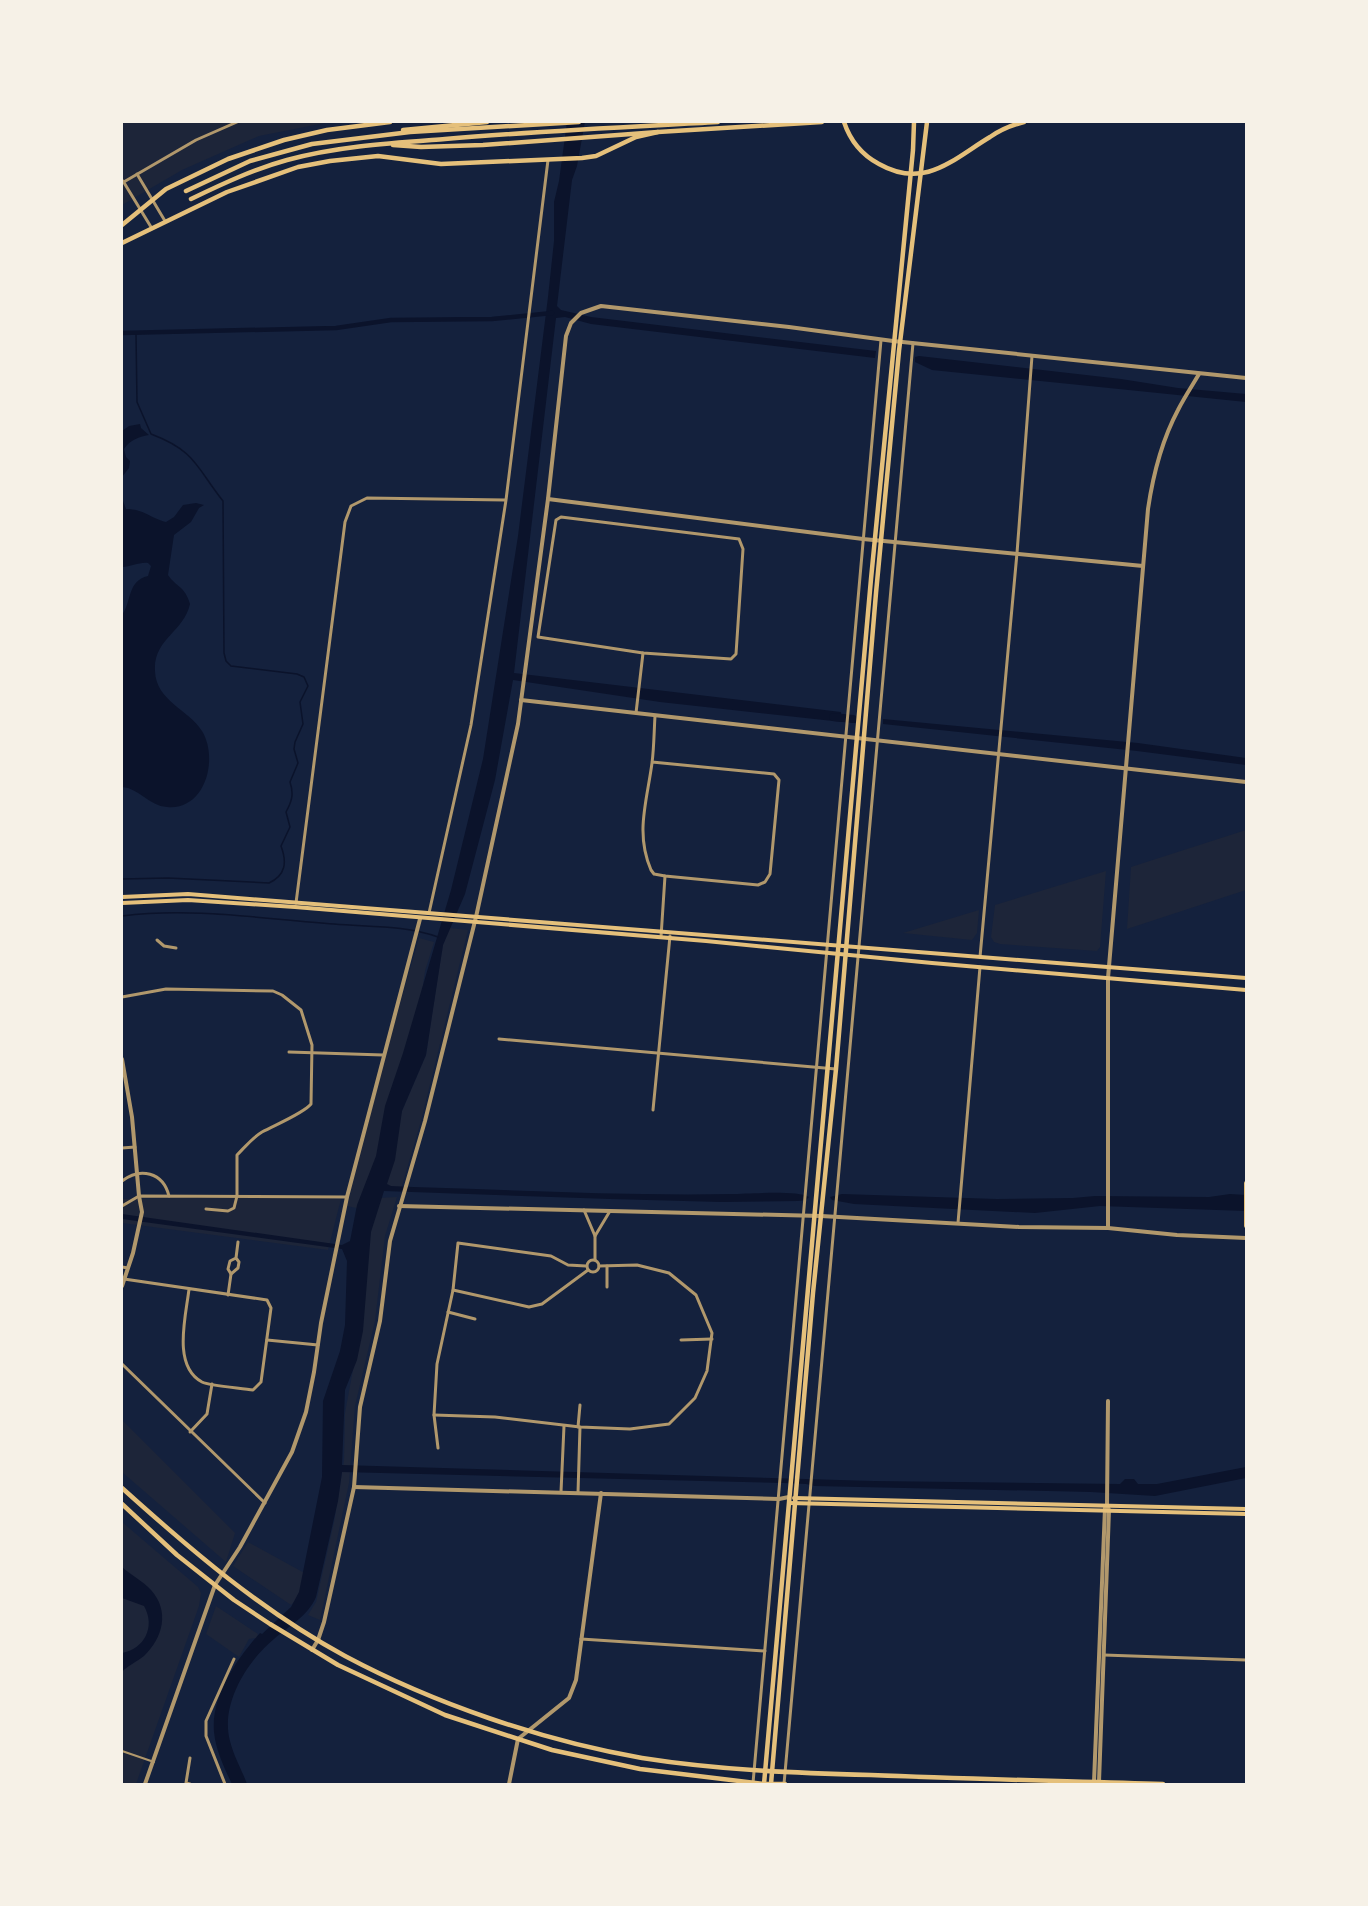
<svg xmlns="http://www.w3.org/2000/svg" width="1368" height="1906" font-family="'Fira Sans',sans-serif">
<style>
.green{fill:#1d2539}
.water{fill:#0b132b}
.lines{fill:none;stroke-linecap:round;stroke-linejoin:round}
.stream{stroke:#0b132b;stroke-width:1.5}
.canal{stroke:#0b132b;stroke-width:4.5}
.river{stroke:#0b132b;stroke-width:8}
.pedestrian{stroke:#b1986c;stroke-width:2}
.minor{stroke:#b1986c;stroke-width:3}
.tertiary{stroke:#b1986c;stroke-width:4}
.secondary{stroke:#e5c07b;stroke-width:4}
.primary{stroke:#e5c07b;stroke-width:4.5}
.trunk{stroke:#e5c07b;stroke-width:4.5}
</style>
<rect width="100%" height="100%" fill="#14213d"/>
<!-- green -->
<g class="green">
<path d="M122,122H330L259,136L182,170L122,205Z"/>
<path d="M1246,830V890L1127,929L1131,867Z"/>
<path d="M1106,871L1100,947L1097,951L1000,944L994,942L991,937L995,905Z"/>
<path d="M979,910L977,933L972,940L903,933Z"/>
<path d="M450,928L468,930L421,1121L401,1189L381,1188L402,1111L426,1055L438,975L443,945Z"/>
<path d="M419,938L434,942L425,971L418,1023L380,1152L361,1209L347,1206L391,1035Z"/>
<path d="M231,1197L341,1199L328,1250L122,1223V1199Z"/>
<path d="M397,1197L385,1236L375,1321L355,1406L349,1483L320,1620L308,1615L316,1602L334,1522L344,1461L345,1413L357,1348L364,1250L378,1198Z"/>
<path d="M122,1420L235,1533L226,1562L122,1472Z"/>
<path d="M122,1522L198,1587L201,1593L199,1606L136,1784H122Z"/>
<path d="M248,1542L308,1575L302,1594L291,1605L233,1566Z"/>
<path d="M216,1606L258,1634L256,1638L249,1639L239,1657L206,1634Z"/>
</g>
<!-- water -->
<g class="water">
<path d="M567,122H585L577,166L572,180L557,306L561,310L591,317L876,351L875,358L591,324L565,317L556,318L514,673L841,712L842,722L660,702L513,680L495,780L465,894L443,945L426,1055L402,1111L395,1160L387,1184L391,1186L413,1187C520,1190 626,1196 732,1194C748,1194 797,1190 809,1197L806,1200L798,1201L721,1202L610,1199L384,1191L371,1232L363,1331L357,1360L345,1390L342,1465L874,1481L1120,1484L1125,1479H1134L1138,1484H1157L1246,1467V1478L1155,1496L1091,1492L815,1486L806,1484L784,1483L342,1472L338,1501L316,1597C308,1616 289,1626 274,1639C247,1661 220,1705 230,1741C234,1757 242,1770 247,1784H232C224,1767 216,1751 214,1732C211,1695 237,1659 260,1633L262,1634L291,1607L299,1592L322,1477L323,1401L340,1351L345,1325L347,1261L342,1249L122,1219V1214L342,1245L350,1241L357,1205L376,1156L385,1106L403,1053L451,890L483,759L518,536L548,297L554,241V202L559,181Z"/>
<path d="M919,356L1121,379L1178,388L1246,394V402L932,370L915,362V357Z"/>
<path d="M140,424L141,428L149,435C138,437 130,440 124,449L126,457L130,461L129,468L122,477V431L129,426Z"/>
<path d="M122,498L126,509C144,509 150,518 166,522L174,517L183,505L196,503L204,505L199,508L191,522L174,535L168,575C176,587 185,586 190,604C184,632 153,639 155,671C156,701 188,709 202,731C219,759 205,811 167,807C149,806 139,788 122,787V615C132,601 127,581 148,576L151,566L148,563C139,562 131,567 122,567Z"/>
<path d="M883,719L1138,743L1246,758V765L1137,751L883,724Z"/>
<path d="M842,1194L997,1199L1073,1198L1095,1196L1209,1197L1230,1194L1246,1195V1211L1100,1206L1035,1213L854,1204L832,1200L830,1197Z"/>
<path d="M122,1567C131,1575 143,1581 151,1590C170,1611 163,1638 144,1656C137,1662 128,1665 122,1672V1653C144,1649 156,1627 144,1606L122,1598Z"/>
</g>
<g class="lines">
<!-- stream -->
<g class="stream">
<path d="M122,879L168,878L269,883C286,875 287,862 281,846L290,827L286,812C292,801 294,794 290,782L298,763L294,749L295,742L303,724L300,702L308,686L304,677L297,674L231,666L226,661L224,653L223,501C196,467 196,451 151,434L137,402L136,334"/>
<path d="M122,916C192,907 264,919 334,924C369,927 405,925 438,937"/>
</g>
<!-- canal -->
<path class="canal" d="M122,333L336,328L391,320L492,319L552,313"/>
<!-- river -->
<path class="river" d="M833,717L853,719"/>
<!-- pedestrian -->
<path class="pedestrian" d="M122,1751L154,1762"/>
<!-- minor -->
<g class="minor">
<path d="M137,174L165,221"/>
<path d="M123,181L151,227"/>
<path d="M122,183L196,140L237,122"/>
<path d="M561,517L739,539L743,549L736,654L731,659L643,653L538,637L556,520Z"/>
<path d="M636,713L643,653"/>
<path d="M652,762L774,774L779,780L770,874L765,882L758,885L665,876L654,874L651,870C635,833 647,801 652,763C654,748 654,732 655,716"/>
<path d="M296,903L345,522L351,506L367,498L505,500"/>
<path d="M429,913L471,725L506,500L548,160"/>
<path d="M661,937L665,876"/>
<path d="M157,940L164,946L176,948"/>
<path d="M980,957L1017,553L1032,356"/>
<path d="M122,997L166,989L273,991L282,995L301,1010L312,1045L311,1104C304,1113 275,1125 262,1132C252,1138 245,1147 237,1155V1196L234,1208L228,1211L206,1209"/>
<path d="M499,1039L836,1069"/>
<path d="M289,1052L383,1055"/>
<path d="M653,1110L670,936"/>
<path d="M122,1148L135,1147"/>
<path d="M122,1181C140,1167 163,1172 169,1196"/>
<path d="M122,1206L139,1196L347,1197"/>
<path d="M584,1210L595,1236L610,1211"/>
<path d="M958,1223L980,967"/>
<path d="M236,1258L230,1261L228,1269L231,1274L238,1268L239,1262L236,1258L238,1242"/>
<circle cx="593" cy="1266" r="6"/>
<path d="M595,1260V1236"/>
<path d="M607,1266V1287"/>
<path d="M122,1267L128,1268"/>
<path d="M124,1279L267,1300L271,1308L261,1382L253,1390C242,1388 210,1386 202,1382C172,1366 186,1316 189,1289"/>
<path d="M453,1290L529,1307L542,1304L588,1270"/>
<path d="M228,1295L231,1274"/>
<path d="M448,1312L475,1319"/>
<path d="M267,1340L318,1345"/>
<path d="M681,1340L712,1339"/>
<path d="M122,1364L265,1503"/>
<path d="M434,1415L495,1417L580,1427L630,1429L669,1424L695,1398L707,1371L712,1333L696,1295L669,1273L637,1265L599,1266"/>
<path d="M578,1427L580,1405"/>
<path d="M190,1432L207,1414L212,1384"/>
<path d="M438,1448L434,1415L437,1364L453,1290L458,1243L551,1256L568,1265L586,1266"/>
<path d="M561,1492L564,1426"/>
<path d="M578,1493L580,1427"/>
<path d="M581,1639L765,1651"/>
<path d="M1104,1655L1246,1660"/>
<path d="M190,1758L186,1783L190,1784"/>
<path d="M753,1783L881,340"/>
<path d="M225,1784L206,1736V1721L234,1659"/>
<path d="M784,1784L913,343"/>
</g>
<!-- tertiary -->
<g class="tertiary">
<path d="M548,499L863,539L1143,566"/>
<path d="M521,700L1246,782"/>
<path d="M122,1059L132,1117L139,1196L142,1212L133,1253L122,1286"/>
<path d="M399,1206L821,1216L1019,1227L1108,1228L1177,1235L1246,1238"/>
<path d="M1108,1228V978L1148,509C1153,475 1162,440 1178,410C1184,398 1192,386 1199,374"/>
<path d="M354,1487L779,1499L789,1497"/>
<path d="M312,1650L318,1640L324,1622L354,1487L360,1407L380,1321L390,1241L425,1121L476,917L518,724L548,499L566,336L571,323L581,313L601,306L789,327L893,341L1246,378"/>
<path d="M1094,1782L1105,1508"/>
<path d="M1099,1782L1109,1510L1107,1505L1108,1401"/>
<path d="M145,1784L215,1585L240,1547L292,1452L306,1412L314,1372L321,1323L347,1197L420,919"/>
<path d="M509,1784L518,1739L569,1698L576,1680L601,1493"/>
</g>
<!-- secondary -->
<g class="secondary">
<path d="M122,897L188,894L1246,978"/>
<path d="M122,903L188,900L295,907L706,941L932,963L1246,990"/>
<path d="M1246,1183V1226"/>
<path d="M794,1498L1246,1509"/>
<path d="M789,1503L1246,1514"/>
</g>
<!-- primary -->
<g class="primary">
<path d="M122,225L166,189L228,159L284,140L327,130L390,122"/>
<path d="M122,243L227,192L298,167L330,161L378,156L441,164L582,158L596,156L636,137L658,132L822,122"/>
<path d="M122,1488C192,1551 262,1611 345,1656C433,1703 543,1741 642,1758C718,1770 794,1773 871,1775C968,1779 1065,1781 1163,1784"/>
<path d="M122,1504L177,1555L234,1600L270,1624L338,1665L445,1715L552,1750L640,1769L764,1784H785"/>
<path d="M764,1784L871,579L913,150L914,122"/>
<path d="M771,1784L813,1293L836,1069L876,593L899,351L927,122"/>
</g>
<!-- trunk -->
<g class="trunk">
<path d="M844,122C850,140 862,155 879,164C925,190 953,159 990,137C1000,130 1012,125 1024,122"/>
<path d="M403,130L487,122"/>
<path d="M393,145L421,147L483,145L658,132"/>
<path d="M186,191L250,161L312,144L410,132L579,122"/>
<path d="M191,199C222,184 254,169 287,160C339,146 392,143 445,139C536,131 627,127 718,122"/>
</g>
</g>
<!-- border -->
<rect width="1368" height="1906" fill="none" stroke="#f6f1e7" stroke-width="246"/>
</svg>
